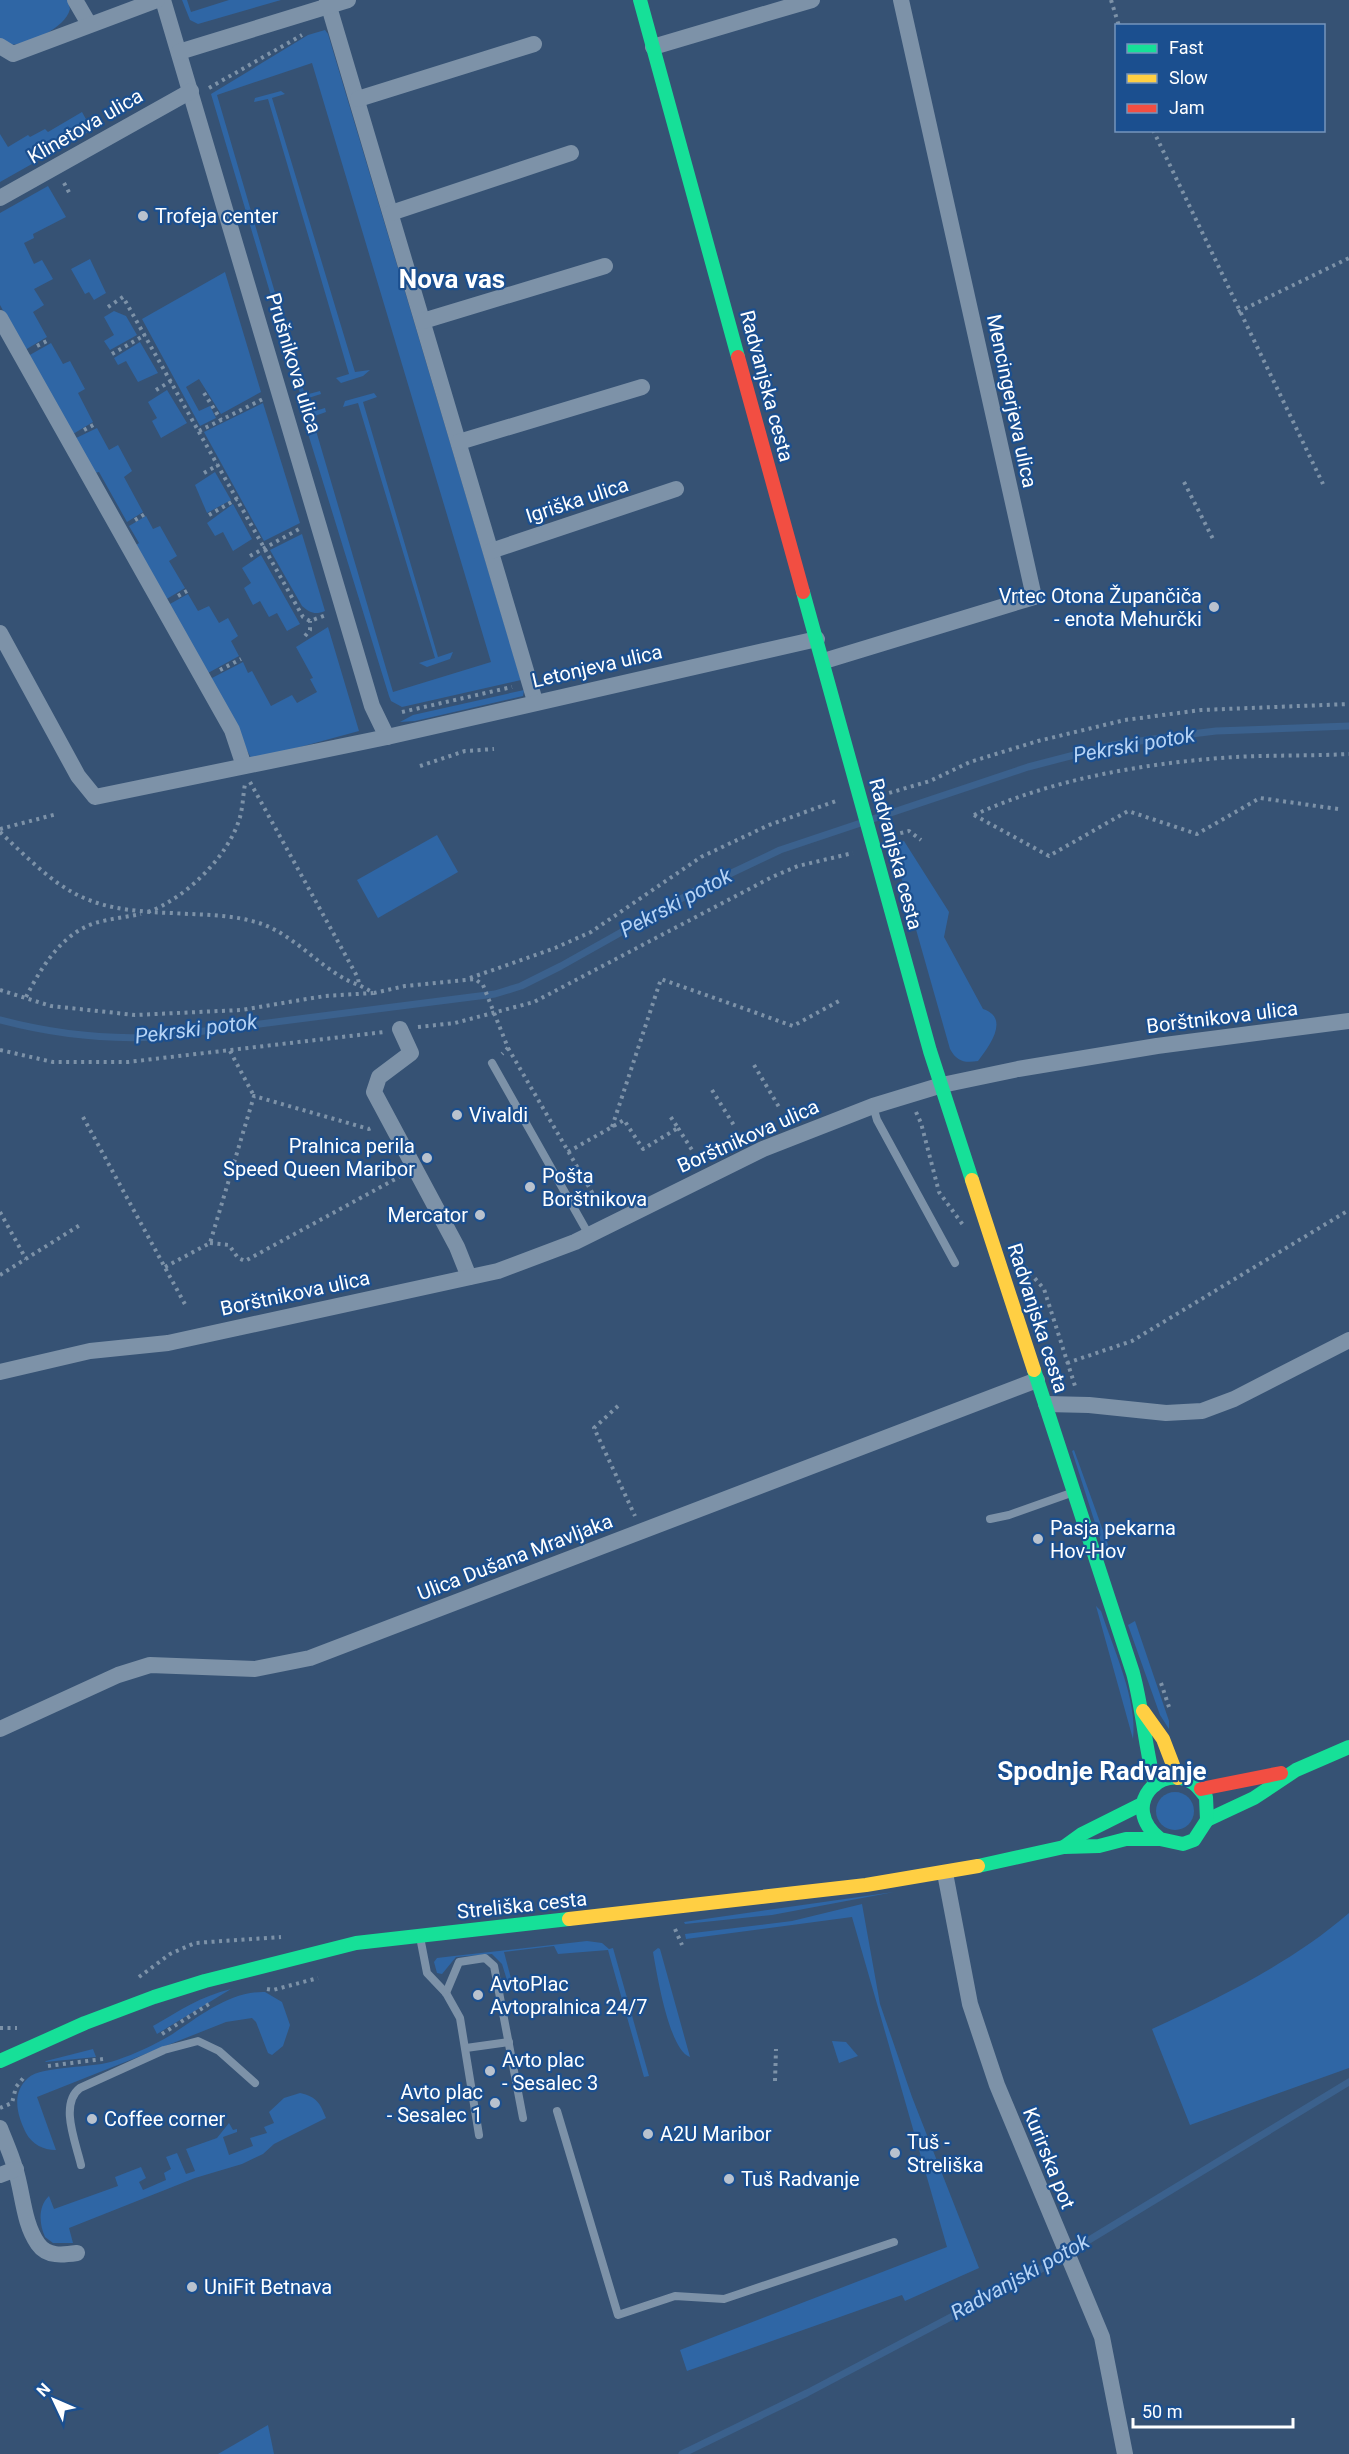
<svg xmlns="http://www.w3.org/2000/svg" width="1349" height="2454" font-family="Roboto,sans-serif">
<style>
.green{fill:#2f66a5}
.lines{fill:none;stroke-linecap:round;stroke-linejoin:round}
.stream{stroke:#3b618d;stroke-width:7}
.path{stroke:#7d92a8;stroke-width:4;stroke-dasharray:3 4.5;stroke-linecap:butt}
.lane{stroke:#7d92a8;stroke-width:8}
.street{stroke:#7d92a8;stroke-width:16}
.fast{stroke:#16e098;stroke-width:14}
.slow{stroke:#ffcf43;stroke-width:14}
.jam{stroke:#f24e42;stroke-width:14}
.poi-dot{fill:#b9c2ce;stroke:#1b4f8f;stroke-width:2}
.labels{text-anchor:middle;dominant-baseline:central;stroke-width:4.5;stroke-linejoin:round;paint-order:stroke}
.street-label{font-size:20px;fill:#fff;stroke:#1b4f8f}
.poi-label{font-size:20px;fill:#fff;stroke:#1b4f8f;text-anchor:start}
.water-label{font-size:21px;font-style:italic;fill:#b5d3f5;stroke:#1b4f8f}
.district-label{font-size:26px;font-weight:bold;fill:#fff;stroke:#1b4f8f}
</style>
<rect width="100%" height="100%" fill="#365274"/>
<!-- green -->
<g class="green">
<path d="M0,0H68L70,9C65,29 28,44 9,45L0,38Z"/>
<path d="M182,0H187L191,12L229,0H281L198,24L190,20Z"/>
<path d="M325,30L328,34L521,680L402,707L391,701L389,696L306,427L305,420L308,413L325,408L326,412L312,417L393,692L491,662L312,63L217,95L305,395L320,391L321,394L302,400L211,94L308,35Z"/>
<path d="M281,91L285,94L272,98L355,372L370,370L363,376L341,383L336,378L349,374L268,99L254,102L255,98Z"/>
<path d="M82,112L92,130L0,182V134L8,147L28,135L30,137L45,129L48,132Z"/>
<path d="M48,186L66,217L33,234L34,238L24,243L34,264L42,260L53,279L34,289L44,305L33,312L47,337L25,350L0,305V213Z"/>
<path d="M90,259L106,293L94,300L89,292L85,294L71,269Z"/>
<path d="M225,272L261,392L221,414L199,379L186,387L199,411L210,406L216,418L200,426L142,319Z"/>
<path d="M114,311L126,316L137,335L110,350L104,341L114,335L104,317Z"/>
<path d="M140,342L158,373L138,382L126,361L118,365L114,358Z"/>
<path d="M51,343L63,364L70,361L85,389L78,393L93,422L73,434L28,356Z"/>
<path d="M167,390L187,423L161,438L152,421L157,418L148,402Z"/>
<path d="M374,393L377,397L363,402L438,657L453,652L450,659L427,667L419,663L435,658L358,403L343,407L345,401Z"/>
<path d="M263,403L300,523L264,541L204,432Z"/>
<path d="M97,428L109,450L118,445L132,471L124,477L143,512L127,522L99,472L94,473L74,439Z"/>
<path d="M215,472L231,500L207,513L195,485Z"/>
<path d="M233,504L252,539L233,551L223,532L215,536L207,523Z"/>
<path d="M146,516L153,529L160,526L177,556L169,561L185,588L165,600L135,546L139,543L129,526Z"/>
<path d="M302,534L325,611C315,615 310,613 302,606L270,550Z"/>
<path d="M261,555L300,624L287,631L277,613L269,617L260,601L253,605L244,588L251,583L242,568Z"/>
<path d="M188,594L198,611L209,606L219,623L228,618L238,636L231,641L239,656L208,673L168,605Z"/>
<path d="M328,627L359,731L252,760L210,679L243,662L248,673L252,671L271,706L292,695L297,703L317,692L310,679L313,678L296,647Z"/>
<path d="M524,690L523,696L415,721L400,722L413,715Z"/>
<path d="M437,835L458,872L378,918L357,880Z"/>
<path d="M904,841L949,912L944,937L983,1009C1010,1018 990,1045 978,1061C965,1063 957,1062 950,1049L892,845Z"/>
<path d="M1074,1450L1110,1550L1103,1548L1072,1451Z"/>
<path d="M1096,1606L1101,1611C1113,1648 1138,1701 1133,1739Z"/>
<path d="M1135,1621L1169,1721V1729L1160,1715L1128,1625Z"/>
<circle cx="1175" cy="1811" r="19"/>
<path d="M894,1892L772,1915L685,1924L684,1922Z"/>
<path d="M862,1904L880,2004L912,2097L979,2268L905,2301L902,2295L687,2371L680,2350L947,2247L852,1917L686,1939L685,1934L792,1921Z"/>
<path d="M1349,1913V2068L1190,2125L1152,2029C1221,1997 1291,1963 1349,1913Z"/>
<path d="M587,1941L602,1943L609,1949L613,1948L649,2076L644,2077L608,1950L558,1954L554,1946L504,1952L513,1986L510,1990L502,1964L492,1954L456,1957L442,1974L437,1973L434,1962L437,1958L454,1956Z"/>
<path d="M658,1948L660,1949L690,2057C669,2050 657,1974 653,1952Z"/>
<path d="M231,1989L157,2034L153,2026C179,2011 201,1996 231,1989Z"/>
<path d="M265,1992L282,2002L290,2025L283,2046L272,2055L268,2053L256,2022L252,2018L226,2022L37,2097L56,2150C43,2150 32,2144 26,2133C17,2115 11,2093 28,2078C42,2065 94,2069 117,2060C135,2054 154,2045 171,2035C199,2017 229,1991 265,1992Z"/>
<path d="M832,2041L846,2042L858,2056L839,2063Z"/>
<path d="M93,2049L96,2057L45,2062L46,2061Z"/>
<path d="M300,2093C317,2097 320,2103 326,2118L274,2144L263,2154L242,2164L195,2178L69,2228L73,2243H53L45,2237C39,2224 38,2206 49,2196L54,2209L118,2186L115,2177L141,2167L146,2178L139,2182L143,2190L166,2180L164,2173L171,2169L166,2157L177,2153L186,2174L195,2171L186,2149L217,2138L229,2123L233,2130L237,2129V2132L223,2137L229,2155L253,2146L250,2138L267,2133L264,2127L274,2123L269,2112L284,2098Z"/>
<path d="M268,2425L274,2454H218Z"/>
</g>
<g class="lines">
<!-- stream -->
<g class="stream">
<path d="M0,1020C53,1034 102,1040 157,1037L495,994L521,986L561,966L700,888L780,850L1028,767L1113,745L1167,737L1216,731L1349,726"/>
<path d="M682,2454L807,2393L1038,2271L1349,2082"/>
</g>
<!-- path -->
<g class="path">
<path d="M1111,0L1119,26"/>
<path d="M209,88L302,35"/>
<path d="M1153,130L1323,484"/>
<path d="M64,183L71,196"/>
<path d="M108,307L123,297L303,617L310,621L326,615"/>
<path d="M1238,312L1349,258"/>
<path d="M37,346L49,340"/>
<path d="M112,354L145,335"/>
<path d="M156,390L171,381"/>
<path d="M204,393L221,420"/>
<path d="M84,430L95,424"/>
<path d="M199,431L263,399"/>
<path d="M204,473L218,465"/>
<path d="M1184,482L1214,541"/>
<path d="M209,515L237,499"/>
<path d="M135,520L145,514"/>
<path d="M250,556L301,528"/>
<path d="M178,596L187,591"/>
<path d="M305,636L310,630V621"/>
<path d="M220,670L241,659"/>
<path d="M402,712L512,687"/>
<path d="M420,766L465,751L494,749"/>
<path d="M250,782L358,978L359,985L374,993L405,986L475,979L483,985L508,1048L502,1054"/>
<path d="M882,795L930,781L970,762L1038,741L1125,720L1201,710L1349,704"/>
<path d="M974,815L1049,856L1128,811L1197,834L1260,798L1338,809"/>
<path d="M974,815C1055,778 1146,763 1234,757C1272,755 1311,756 1349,754"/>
<path d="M0,829L57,814"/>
<path d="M0,832C63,892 81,910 171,913C202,915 233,914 262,924C298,937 325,974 359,985"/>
<path d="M893,835L909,831L921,840"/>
<path d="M148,912C186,898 229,856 240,817C243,806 243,795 245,784"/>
<path d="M470,978L555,948L591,932L701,857L769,825L839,800"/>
<path d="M0,990L51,1006L135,1015L241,1010L325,996L373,993"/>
<path d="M26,997C41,968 61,934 95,923C109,919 126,917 141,914"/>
<path d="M418,1027L455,1023L534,1002L772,877L798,866L853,853"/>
<path d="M508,1048L593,1194"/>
<path d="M0,1050L53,1062H128L384,1032"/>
<path d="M230,1051L254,1096"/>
<path d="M754,1065L779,1107"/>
<path d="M712,1090L735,1127"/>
<path d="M916,1112L921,1123L939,1192L963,1225"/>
<path d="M83,1117L187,1308"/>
<path d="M612,1127L661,979L793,1026L839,1001"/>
<path d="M678,1128L692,1150"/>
<path d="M568,1152L624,1120L643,1149L678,1128L670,1116"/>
<path d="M0,1212L26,1259"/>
<path d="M210,1243L229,1245L238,1258L245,1261L399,1177"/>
<path d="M165,1267L210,1243L254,1096L369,1129L374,1127"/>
<path d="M1025,1267L1044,1289L1075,1386"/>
<path d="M0,1275L80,1225"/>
<path d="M1067,1363L1132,1341L1349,1210"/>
<path d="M618,1406L594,1428L635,1516"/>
<path d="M1161,1683L1169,1707"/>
<path d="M675,1929L682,1945"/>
<path d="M139,1977L170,1954L195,1943L281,1937"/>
<path d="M267,1989L273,1990L318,1978"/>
<path d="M0,2028H17"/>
<path d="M162,2034L209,2004"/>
<path d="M48,2066L103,2059"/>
<path d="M775,2081L776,2049"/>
<path d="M0,2108L12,2103L16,2087L25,2076"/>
</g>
<!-- lane -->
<g class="lane">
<path d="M492,1063L589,1235"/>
<path d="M873,1106L877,1120L955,1263"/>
<path d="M990,1519L1009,1515L1071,1493"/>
<path d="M420,1937L427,1973L446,1993L460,2018L479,2135"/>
<path d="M446,1993L459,1962L485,1958L494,1966L523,2118"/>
<path d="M466,2048L509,2042"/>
<path d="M557,2111L618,2315L675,2296L724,2299L894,2242"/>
<path d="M81,2165C76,2143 59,2104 80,2088L164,2050L198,2041L219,2051L255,2083"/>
</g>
<!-- street -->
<g class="street">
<path d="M75,0L89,24"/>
<path d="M163,0L372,706L387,737"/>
<path d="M327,0L535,701"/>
<path d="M0,46L13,54L157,0"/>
<path d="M653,47L812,0"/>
<path d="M179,52L348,0"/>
<path d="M358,99L534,44"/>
<path d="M0,198L191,91"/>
<path d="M391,213L571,153"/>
<path d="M0,318L232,730L244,766"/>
<path d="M423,321L605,266"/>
<path d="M459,442L642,387"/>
<path d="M491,551L676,489"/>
<path d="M0,633L78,776L95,797L387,737L817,639"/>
<path d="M824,661L1034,597L901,0"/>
<path d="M400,1029L411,1053L379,1077L374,1092L457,1247L469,1277"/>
<path d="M0,1372L90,1351L168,1343L498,1271L575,1242L763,1149L873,1106L942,1085L1018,1069L1157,1046L1349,1021"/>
<path d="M1046,1404L1089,1405L1166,1413L1202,1411L1234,1399L1349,1340"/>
<path d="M0,1729L118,1675L150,1665L255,1669L310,1658L1037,1380"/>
<path d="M945,1873L970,2004L997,2085L1102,2337L1125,2454"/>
<path d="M0,2128C5,2141 11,2154 15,2168C23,2192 23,2223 38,2244C47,2257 63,2255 77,2253"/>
<path d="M0,2175L16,2169"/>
</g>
<!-- fast -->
<g class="fast">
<path d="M640,0L738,357"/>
<path d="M803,592L930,1051L972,1180"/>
<path d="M1034,1370L1133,1673C1143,1710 1145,1748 1155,1785"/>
<path d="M1207,1820L1254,1798L1296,1770L1349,1747"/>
<path d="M1064,1847L1082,1834L1142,1804"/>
<path d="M978,1866L1064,1847L1099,1846L1126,1839H1160L1183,1844L1194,1840L1207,1820L1206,1797C1202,1793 1198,1786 1193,1783C1162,1762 1118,1805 1160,1839"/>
<path d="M0,2061L85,2023L154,1997L205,1981L356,1943L569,1919"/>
</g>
<!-- slow -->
<g class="slow">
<path d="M972,1180L1034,1370"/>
<path d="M1143,1711L1163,1739L1178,1778"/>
<path d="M569,1919L866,1885L978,1866"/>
</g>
<!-- jam -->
<g class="jam">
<path d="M738,357L803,592"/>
<path d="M1201,1789L1281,1773"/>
</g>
</g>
<!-- markers -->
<g class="poi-dot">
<circle cx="143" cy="216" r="6"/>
<circle cx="1214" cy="607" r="6"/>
<circle cx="457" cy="1115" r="6"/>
<circle cx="427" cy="1158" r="6"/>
<circle cx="530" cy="1187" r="6"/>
<circle cx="480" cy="1215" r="6"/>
<circle cx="1038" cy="1539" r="6"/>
<circle cx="478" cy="1995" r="6"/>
<circle cx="490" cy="2071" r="6"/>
<circle cx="495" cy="2103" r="6"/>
<circle cx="92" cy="2119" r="6"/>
<circle cx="648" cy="2134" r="6"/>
<circle cx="895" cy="2153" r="6"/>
<circle cx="729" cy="2179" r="6"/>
<circle cx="192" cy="2287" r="6"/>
</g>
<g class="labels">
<!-- street labels -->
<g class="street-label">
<text transform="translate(85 126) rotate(-30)">Klinetova ulica</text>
<text transform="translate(294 363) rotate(73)">Prušnikova ulica</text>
<text transform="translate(767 386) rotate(75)">Radvanjska cesta</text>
<text transform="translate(1012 401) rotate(78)">Mencingerjeva ulica</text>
<text transform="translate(577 500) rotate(-18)">Igriška ulica</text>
<text transform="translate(597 666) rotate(-13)">Letonjeva ulica</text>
<text transform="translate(896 854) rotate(75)">Radvanjska cesta</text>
<text transform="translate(1222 1017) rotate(-7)">Borštnikova ulica</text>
<text transform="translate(748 1136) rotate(-24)">Borštnikova ulica</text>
<text transform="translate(295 1293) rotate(-12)">Borštnikova ulica</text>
<text transform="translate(1038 1318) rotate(72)">Radvanjska cesta</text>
<text transform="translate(515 1557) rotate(-21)">Ulica Dušana Mravljaka</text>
<text transform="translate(522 1905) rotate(-6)">Streliška cesta</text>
<text transform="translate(1049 2158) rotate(68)">Kurirska pot</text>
</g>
<!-- poi labels -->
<g class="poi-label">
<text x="155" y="216">Trofeja center</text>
<text x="1202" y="596" text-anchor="end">Vrtec Otona Župančiča<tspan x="1202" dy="23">- enota Mehurčki</tspan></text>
<text x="469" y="1115">Vivaldi</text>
<text x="415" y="1146" text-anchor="end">Pralnica perila<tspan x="415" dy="23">Speed Queen Maribor</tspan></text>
<text x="542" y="1176">Pošta<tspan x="542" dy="23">Borštnikova</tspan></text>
<text x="468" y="1215" text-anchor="end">Mercator</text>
<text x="1050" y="1528">Pasja pekarna<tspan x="1050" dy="23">Hov-Hov</tspan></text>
<text x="490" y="1984">AvtoPlac<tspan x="490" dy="23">Avtopralnica 24/7</tspan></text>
<text x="502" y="2060">Avto plac<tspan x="502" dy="23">- Sesalec 3</tspan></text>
<text x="483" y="2092" text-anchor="end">Avto plac<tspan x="483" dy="23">- Sesalec 1</tspan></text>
<text x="104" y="2119">Coffee corner</text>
<text x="660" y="2134">A2U Maribor</text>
<text x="907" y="2142">Tuš -<tspan x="907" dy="23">Streliška</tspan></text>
<text x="741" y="2179">Tuš Radvanje</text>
<text x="204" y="2287">UniFit Betnava</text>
</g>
<!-- water labels -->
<g class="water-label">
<text transform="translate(1134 745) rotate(-10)">Pekrski potok</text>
<text transform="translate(676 903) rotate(-28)">Pekrski potok</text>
<text transform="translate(196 1029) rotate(-7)">Pekrski potok</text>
<text transform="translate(1020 2277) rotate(-29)">Radvanjski potok</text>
</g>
<!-- district labels -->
<g class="district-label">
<text x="452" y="279">Nova vas</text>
<text x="1102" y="1771">Spodnje Radvanje</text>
</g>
</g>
<!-- legend -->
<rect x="1115" y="24" width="210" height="108" fill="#1b4f8f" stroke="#7695bc" stroke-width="1.5"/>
<rect x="1127" y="44" width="30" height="9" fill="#16e098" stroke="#7695bc" stroke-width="1.5"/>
<text x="1169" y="54" font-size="18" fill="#ffffff">Fast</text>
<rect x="1127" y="74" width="30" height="9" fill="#ffcf43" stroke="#7695bc" stroke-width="1.5"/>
<text x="1169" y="84" font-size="18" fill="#ffffff">Slow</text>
<rect x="1127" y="104" width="30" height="9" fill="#f24e42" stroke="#7695bc" stroke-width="1.5"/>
<text x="1169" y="114" font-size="18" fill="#ffffff">Jam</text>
<!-- north arrow -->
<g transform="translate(54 2400) rotate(314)" stroke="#1b4f8f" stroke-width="4.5" paint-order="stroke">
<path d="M0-4.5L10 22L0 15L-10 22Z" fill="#ffffff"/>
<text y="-9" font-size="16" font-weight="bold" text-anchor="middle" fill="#ffffff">N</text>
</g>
<!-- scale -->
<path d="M1133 2418v9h160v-9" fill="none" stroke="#ffffff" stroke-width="3"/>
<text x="1142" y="2418" font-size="18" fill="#ffffff" stroke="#1b4f8f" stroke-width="4.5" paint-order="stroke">50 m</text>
</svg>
